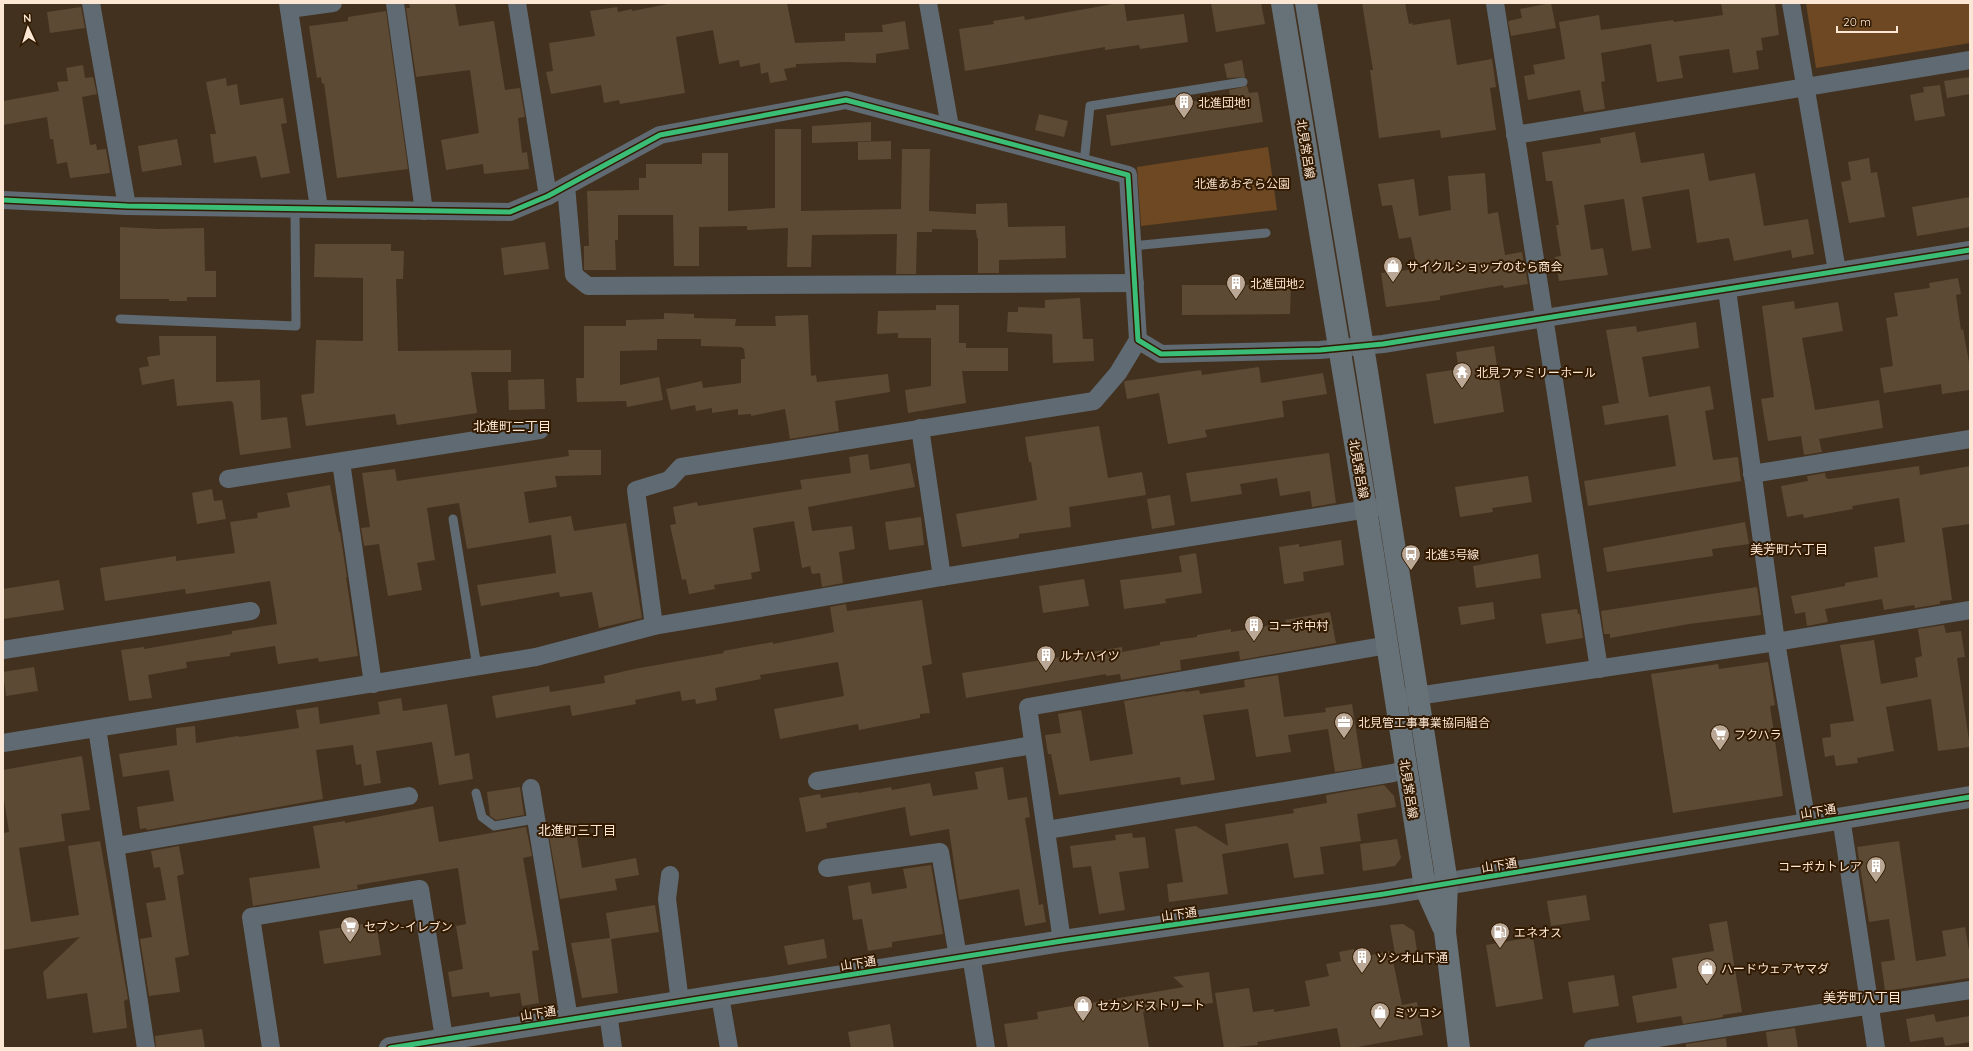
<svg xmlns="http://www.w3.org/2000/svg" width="1973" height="1051" font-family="Quicksand,'Noto Sans JP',sans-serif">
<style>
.green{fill:#6d4822}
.building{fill:#5c4a34}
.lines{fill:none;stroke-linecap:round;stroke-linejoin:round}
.lane{stroke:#606a72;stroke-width:9}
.street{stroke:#606a72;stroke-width:18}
.secondary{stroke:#616b71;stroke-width:22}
.primary{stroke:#667178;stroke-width:22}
.cycleway-casing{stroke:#321a01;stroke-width:8}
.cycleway{stroke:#3abd76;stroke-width:5}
.labels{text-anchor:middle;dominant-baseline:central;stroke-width:4;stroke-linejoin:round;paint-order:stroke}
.poi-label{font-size:12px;fill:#fce7d5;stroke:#321a01;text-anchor:start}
.street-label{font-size:12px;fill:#fce7d5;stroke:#321a01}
.park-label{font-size:12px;fill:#f5ddc8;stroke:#321a01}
.neighbourhood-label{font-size:13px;fill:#fce7d5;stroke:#321a01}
</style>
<rect width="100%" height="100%" fill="#42311f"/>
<!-- green -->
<g class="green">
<path d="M1806,3H1970V43L1816,68Z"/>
<path d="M1268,147L1277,210L1141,226L1137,167Z"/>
</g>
<!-- building -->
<g class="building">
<path d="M409,3H455L459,26L494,21L505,90L520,88L525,117L518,118L522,153L527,152L529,169L484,174L483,164L446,170L441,140L479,133L470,70L416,77L406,8H410Z"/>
<path d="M673,3H787L795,43L845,41V33L883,32L882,25L905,21L909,49L876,54V63L845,62L796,64V67L784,69L787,80L770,83L768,72L761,74L760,63L740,67L739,60L719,64L713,30L676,37L685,93L620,104L619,100L604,103L601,85L551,94L546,72L553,71L549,43L595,36L590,11L617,7L618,12L632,9V11Z"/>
<path d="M1118,3H1124L1127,21L1184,14L1188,42L1140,49L1139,45L1105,50V47L965,71L959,29L994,24L993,21L1024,16L1025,20Z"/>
<path d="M1211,3H1261L1265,24L1216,32Z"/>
<path d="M1362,3H1405L1409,24L1412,23L1413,25L1450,19L1457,65L1492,59L1496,87L1490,88L1496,130L1441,138L1440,130L1379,138L1370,70H1373Z"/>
<path d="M1551,3L1556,28L1511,36L1508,21L1522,18L1520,9Z"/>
<path d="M1721,3H1775L1779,35L1761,38L1763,50L1756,51L1759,69L1733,73L1729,49L1679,56L1683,78L1657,82L1651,44L1601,53L1605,81L1601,82L1605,109L1584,112L1580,90L1528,100L1524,76L1535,74L1533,65L1565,59L1559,22L1599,15L1601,30L1673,20L1674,22L1723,15Z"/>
<path d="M81,7L85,28L50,33L47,12Z"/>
<path d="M386,11L408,169L337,178L324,83L322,84L321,77L317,78L309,26L348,21V17Z"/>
<path d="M1242,60L1245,77L1227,78L1224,64Z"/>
<path d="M83,65L85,78L93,77L97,94L82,97L90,145L96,144L97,150L106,149L110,173L70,178L67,162L57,164L53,139H50L47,117L3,125V101L59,91L57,82L68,81L66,68Z"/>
<path d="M1970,77V94L1947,98L1944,81Z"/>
<path d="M226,78L227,86L237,84L240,105L283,98L287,123L281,124L290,173L261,178L256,156L214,163L210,134H216L206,82Z"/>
<path d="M1940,85L1945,116L1915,121L1910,95L1924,92L1923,87Z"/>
<path d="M1247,86L1249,93L1258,92L1263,122L1111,146L1106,115L1230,96L1229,90Z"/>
<path d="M1039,114L1068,121L1064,137L1035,130Z"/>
<path d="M871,122V141L812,143V126Z"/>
<path d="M775,129H801V211L901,209L902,149H930L929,211L976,214V204L1007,203L1008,227L1065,226L1066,258L999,260V273H978V238H977L976,230L932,229V232H917L916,274H896L897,234L812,235L811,267H787L788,228L747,230V226L699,227V266H674L673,215H618V240H615L616,270H584V246H589L587,191L639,190V178H646V164H702V153H728V211L775,208Z"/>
<path d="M1635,132L1641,163L1704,153L1709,181L1755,173L1764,226L1808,219L1814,254L1792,258L1791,250L1734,261L1729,238L1697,243L1689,189L1642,197L1651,248L1632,251L1624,199L1584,205L1591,250L1603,248L1608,275L1559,281L1555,257L1561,256L1556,225H1559L1552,181H1546L1542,152L1601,143L1600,138Z"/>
<path d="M177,139L182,165L142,172L138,146Z"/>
<path d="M891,141V159L858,160V142Z"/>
<path d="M1869,158L1871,173L1877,172L1885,217L1849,223L1841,182L1851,180L1848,162Z"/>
<path d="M1485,173L1488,214L1498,212L1505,255L1522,252L1528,284L1504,288L1503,285L1440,296V300L1386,307L1381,273L1417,269L1411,237L1399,239L1392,205L1382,206L1378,184L1414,179L1419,216L1451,210L1448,176Z"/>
<path d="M1970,197V227L1917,236L1912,207Z"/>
<path d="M120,227L158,229L204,228L205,271H216V297H187V301H169V299H120Z"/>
<path d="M545,242L549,269L504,275L501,248Z"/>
<path d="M315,244H391V251H404L403,279H396L398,351L511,350V372H471L477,413L397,425L395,414L306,426L301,395L314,393L316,340L363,341V278L314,277Z"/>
<path d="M1958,278L1961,294L1956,295L1961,330L1963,329L1970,368V390L1942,394L1941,384L1884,393L1880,368L1893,366L1886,318L1898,316L1894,293L1930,288L1929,283Z"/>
<path d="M1182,285H1291L1290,314L1182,315Z"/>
<path d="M1080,298L1083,339H1093L1094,361L1053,363L1052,334L1007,332L1008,312H1018V307L1045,308V300Z"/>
<path d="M1794,301L1795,309L1838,302L1843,331L1802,338L1815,410L1879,400L1883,428L1819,439L1822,452L1804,455L1801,436L1768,441L1761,399L1774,397L1762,306Z"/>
<path d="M936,305H959V343H966V348H1008V371H962L966,403L908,413L905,390L931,386V338H898V333L877,334L878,311L936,310Z"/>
<path d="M664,313L694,314V318L736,319L735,326H776L775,316L808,315L811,376L816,375L817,382L888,374L890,392L835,401L839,431L790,439L785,409L751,416V414L738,415V409L712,413V408L696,411L695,405L671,410L666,389L702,381L703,388L741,383V359H745L744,349L741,347L701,346V339H657V350L620,351V385L659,377L663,400L627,407L626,401L577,402L576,378H584V326H626V320L664,319Z"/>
<path d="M1696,322L1699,348L1642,357L1649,397L1710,386L1714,409L1705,411L1713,460L1738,457L1741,481L1588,506L1584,481L1676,466L1668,415L1605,425L1602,406L1619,403L1606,330L1636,326L1637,332Z"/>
<path d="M159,336H216V382L260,380L261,420L287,417L291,448L240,455L233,403L231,401L177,406L174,379L142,385L139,368L149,366L147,357L160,355Z"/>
<path d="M1494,346L1504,412L1434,424L1426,374L1459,369L1456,352Z"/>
<path d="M1259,367L1261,383L1323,373L1327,394L1282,401L1284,417L1205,430L1207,437L1168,444L1159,393L1127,399L1124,382L1125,381L1201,370L1202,375Z"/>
<path d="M544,379L545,409L509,410L508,380Z"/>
<path d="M1099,426L1108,478L1142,472L1146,495L1069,507L1071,527L1019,534V538L962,547L956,514L1037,500L1031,462H1029L1025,437Z"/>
<path d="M568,450H601V475L555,476L557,487L524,492L529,523L571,516L574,531L626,523L642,618L599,628L592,592L560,597L559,592L481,606L477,585L556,573L551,535L467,549L459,503L427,508L435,560L417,563L422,590L388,596L379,544L364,546L361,528L370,527L362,473L395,469L397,481L569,456Z"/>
<path d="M1329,453L1336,503L1312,507L1310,491L1280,496L1277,478L1240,484L1242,494L1191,502L1186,473Z"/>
<path d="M868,454L870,470L910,463L915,487L808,507L812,531L852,526L855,549L839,552L843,583L822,587L820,573L812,574L810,566L802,568L794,521L753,528L760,571L751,573L752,579L714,585L715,589L689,594L686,579L682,580L670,525L676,524L673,507L697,502L698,506L802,489L800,480L851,473L849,457Z"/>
<path d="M1919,466L1920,475L1970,466V524L1942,528L1952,600L1940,601V604L1915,608L1914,605L1884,610L1882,599L1825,609L1828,622L1807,626L1805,612L1795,614L1791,596L1845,586V583L1878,577L1874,547L1905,542L1899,498L1852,506L1853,509L1804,518L1803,514L1787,517L1781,486L1808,481L1807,476L1825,473L1826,478L1829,479Z"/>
<path d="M1528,476L1532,502L1492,508L1493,512L1460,517L1455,487Z"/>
<path d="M330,485L339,532H340L347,577H346L358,656L319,662L318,658L278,664L275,646L230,653V656L186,662L187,668L148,675L152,698L129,701L121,650L144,647V649L232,634V631L277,624L270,581L186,594L185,589L105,601L100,568L176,556V561L235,553L230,522L258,518L257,513L290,507L287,493Z"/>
<path d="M212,489L214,501L222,500L226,519L197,524L192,493Z"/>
<path d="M1170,495L1175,525L1152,529L1147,499Z"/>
<path d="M921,517L924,545L889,550L885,522Z"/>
<path d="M1745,522L1749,544L1712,549L1713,556L1607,572L1603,548Z"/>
<path d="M1341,540L1344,565L1303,572L1304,581L1284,584L1279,547L1299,544V547Z"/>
<path d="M1196,553L1202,593L1165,599L1166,603L1124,609L1120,580L1182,572L1179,556Z"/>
<path d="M1538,554L1541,578L1476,588L1473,566Z"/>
<path d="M1084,579L1089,606L1043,613L1039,586Z"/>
<path d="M59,580L64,610L3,619V589Z"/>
<path d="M1757,587L1761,615L1689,624L1610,638V634H1604L1601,611Z"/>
<path d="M922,600L932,664L922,666L930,713L920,714V718L859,730L858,724L780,739L774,709L844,696L838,662L760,675L761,679L715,688L717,700L696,704L695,699L682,701L680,691L635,700L636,704L572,716L570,705L496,718L492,696L549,686L550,692L605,683L604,676L634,669L724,653L723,651L773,642V644L834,632L830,607L846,604L847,611Z"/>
<path d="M1493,602L1495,619L1461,625L1458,607Z"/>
<path d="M1577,609L1578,614H1580L1583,638L1546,644L1541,614Z"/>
<path d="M1330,612L1336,643L1240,660L1239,651L1180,660L1181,670L1121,680L1120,674L1106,676V674L966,698L962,673L1122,647V652L1160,645V642L1197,637V635L1231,629V632L1286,623L1285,620Z"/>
<path d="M1944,625L1946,633L1961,631L1965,657L1957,658L1970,747L1938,751L1931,699L1886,707L1894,751L1857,758L1858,763L1836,766L1834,755L1825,757L1822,738L1831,737L1830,724L1854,721L1840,645L1874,640L1881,684L1918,677L1915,658L1922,656L1918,629Z"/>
<path d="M1768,662L1775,705L1770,706L1783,796L1673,813L1651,674L1718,664L1719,669Z"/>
<path d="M34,667L38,691L6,696L3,672Z"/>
<path d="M1278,675L1284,717L1326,712L1325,708L1352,704L1362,768L1335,772L1328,729L1288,735L1291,752L1256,757L1248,709L1203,715L1215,780L1181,785L1180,777L1059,795L1051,754H1048L1045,735L1061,733L1058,714L1081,710L1090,761L1133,754L1124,701L1185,691V692L1199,690L1200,694L1245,687L1244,680Z"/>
<path d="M401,698L403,711L447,704L455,756L469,753L473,779L439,785L432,742L376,751L381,783L364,786L361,764L356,765L353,745L316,750L323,799L147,830L146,828L140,829L137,807L174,801L169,770L123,777L119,754L177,745L176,728L195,726L196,743L238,736L239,737L299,728L296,710L318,707L320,724L380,714L378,702Z"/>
<path d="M82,756L90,810L61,814L65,841L19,848L31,922L79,915L68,846L100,841L128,999L124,1001L127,1028L93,1033L87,993L47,999L43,972L80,937L3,950V833L9,832L3,793V770Z"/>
<path d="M1003,767L1008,800L1027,797L1030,817L1025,818L1039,905L1043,904L1046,922L1025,926L1019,889L959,900L949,829L910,836L905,807L826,823L827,828L806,832L799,798L820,794L821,798L858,792V793L891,787L892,790L930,783L933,796L978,789L975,772Z"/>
<path d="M1384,785L1394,796L1396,807L1357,814L1361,841L1320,847L1324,874L1294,878L1288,843L1222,854L1228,894L1169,902L1167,884L1183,882L1175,829L1196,826L1228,846L1225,824L1294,813L1293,809L1327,803L1326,795Z"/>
<path d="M520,787L524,815L496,820L490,816L487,792Z"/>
<path d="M433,806L439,842L526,827L532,856L523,858L539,950L532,951L539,1003L522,1006L520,993L490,997L489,992L452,997L448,972L463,969L456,926L466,924L458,868L357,885L358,889L253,906L249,878L320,868L313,826L345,821V823Z"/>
<path d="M576,831L582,868L636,858L639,875L615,879L617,890L560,899L549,836Z"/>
<path d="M1132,833L1133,838L1145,837L1149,868L1119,872L1125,910L1099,914L1091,866L1073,868L1070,846L1116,840L1115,835Z"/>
<path d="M1397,839L1401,858L1395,866L1363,871L1360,844Z"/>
<path d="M1899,841L1916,961L1946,956L1942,931L1965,927L1970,956V978L1885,991L1881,962L1895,960L1889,919L1869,922L1857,847Z"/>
<path d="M179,846L184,874L177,876L189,955L175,958L180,992L149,996L140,939L152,937L146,903L166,900L160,867L154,868L151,851Z"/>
<path d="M931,865L943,934L892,942V947L868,951L862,919L853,920L848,886L870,882L872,894L907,888L903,869Z"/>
<path d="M1586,895L1590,920L1551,926L1547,901Z"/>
<path d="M655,905L659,932L611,939L618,993L582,998L571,943L610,938L606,913Z"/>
<path d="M1727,921L1742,1012L1723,1015V1017L1683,1024L1681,1016L1637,1023L1632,996L1677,988L1672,958L1714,951L1709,924Z"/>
<path d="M376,922L381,955L324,964L319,931Z"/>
<path d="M1403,924L1414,931L1418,957L1396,960L1390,925Z"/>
<path d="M1533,937L1543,999L1496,1007L1486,945Z"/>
<path d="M824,939L827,958L788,965L784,946Z"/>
<path d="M1354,949L1356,958L1391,951L1402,1005L1417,1002L1423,1035L1352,1048H1341L1337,1028L1257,1042L1258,1045L1224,1048L1215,993L1249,988L1253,1012L1274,1009V1012L1310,1006L1305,981L1329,976L1326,964L1341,961L1339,952Z"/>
<path d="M1209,972L1213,1003L1143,1012L1149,1048H1008L1004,1024L1038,1019L1037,1012L1184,987L1173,977Z"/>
<path d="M1614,975L1619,1006L1573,1013L1568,982Z"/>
<path d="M1934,1014L1936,1022L1970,1016V1042L1945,1046L1943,1037L1910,1042L1906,1019Z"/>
<path d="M890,1024L894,1048H851L848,1032Z"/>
<path d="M1795,1028L1798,1048H1768L1766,1032Z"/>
<path d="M202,1029L205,1048H156L155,1036Z"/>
<path d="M1726,1038L1727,1048H1686V1044Z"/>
</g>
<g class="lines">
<!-- lane -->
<g class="lane">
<path d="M1084,163L1090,106L1243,82"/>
<path d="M1132,246L1266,233"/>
<path d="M120,319L296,326L295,208"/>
<path d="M453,519L477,667"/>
<path d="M476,793L482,817L494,826L535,819"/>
</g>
<!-- street -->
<g class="street">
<path d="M91,3L127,206"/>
<path d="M288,3L319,208"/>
<path d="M395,3L424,211"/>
<path d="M517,3L548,196"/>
<path d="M928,3L950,127"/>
<path d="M1495,3L1599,669"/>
<path d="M1791,3L1837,271"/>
<path d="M289,9L333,3"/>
<path d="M1515,135L1970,60"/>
<path d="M566,186L574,275L588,286L1135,283"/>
<path d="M3,200L127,206L510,212L548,196L660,135L846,100L1128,175L1138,340L1161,354L1320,350L1383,344L1970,250"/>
<path d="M1727,290L1776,642L1807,823"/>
<path d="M920,428L942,577"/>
<path d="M341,462L373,684"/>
<path d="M1752,474L1970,439"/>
<path d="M228,479L540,430"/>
<path d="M654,626L636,490L669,480L681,467L1094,401L1118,373L1138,340"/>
<path d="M3,650L251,611"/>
<path d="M1404,698L1776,642L1970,610"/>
<path d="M97,728L146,1048"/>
<path d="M3,743L536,657L654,626L942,577L1380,507"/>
<path d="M817,781L1033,745"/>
<path d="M531,788L569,1019"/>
<path d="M1841,817L1876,1048"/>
<path d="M1047,830L1393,773L1406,769"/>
<path d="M116,846L409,796"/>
<path d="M827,868L940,852L958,957"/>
<path d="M670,875L667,899L680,1002"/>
<path d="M1062,941L1028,707L1388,645"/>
<path d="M971,955L986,1048"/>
<path d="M720,996L729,1048"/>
<path d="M608,1013L613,1048"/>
<path d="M271,1048L251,917L420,889L444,1038"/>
<path d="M1593,1048L1970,990"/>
</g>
<!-- secondary -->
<path class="secondary" d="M390,1048L1062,941L1384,894L1970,797"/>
<!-- primary -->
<g class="primary">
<path d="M1282,3L1366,509L1425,887L1443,927"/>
<path d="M1306,3L1367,371L1447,883L1445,932L1459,1048"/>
</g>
<defs>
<g id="cycleway">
<path d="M3,200L127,206L510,212L548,196L660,135L846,100L1128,175L1138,340L1161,354L1320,350L1383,344L1970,250"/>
<path d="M390,1048L1062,941L1384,894L1970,797"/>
</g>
</defs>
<!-- cycleway casing -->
<use href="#cycleway" class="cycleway-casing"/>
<!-- cycleway -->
<use href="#cycleway" class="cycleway"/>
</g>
<!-- icons -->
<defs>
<symbol id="building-pin" viewBox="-11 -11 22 30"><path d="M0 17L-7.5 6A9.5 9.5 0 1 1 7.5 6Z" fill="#bba795" stroke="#321a01"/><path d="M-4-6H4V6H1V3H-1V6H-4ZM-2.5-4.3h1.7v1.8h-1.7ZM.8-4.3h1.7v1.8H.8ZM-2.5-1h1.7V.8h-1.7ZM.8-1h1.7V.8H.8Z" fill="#fff"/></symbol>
<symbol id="shop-pin" viewBox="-11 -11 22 30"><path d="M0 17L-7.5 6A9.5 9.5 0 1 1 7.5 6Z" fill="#bba795" stroke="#321a01"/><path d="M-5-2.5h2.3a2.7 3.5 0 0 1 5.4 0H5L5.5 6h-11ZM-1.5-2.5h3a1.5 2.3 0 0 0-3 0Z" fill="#fff"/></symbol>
<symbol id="temple-pin" viewBox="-11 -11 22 30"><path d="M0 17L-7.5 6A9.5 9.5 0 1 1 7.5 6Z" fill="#bba795" stroke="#321a01"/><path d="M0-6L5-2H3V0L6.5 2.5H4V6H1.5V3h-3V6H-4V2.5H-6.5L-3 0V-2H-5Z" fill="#fff"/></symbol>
<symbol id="bus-pin" viewBox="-11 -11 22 30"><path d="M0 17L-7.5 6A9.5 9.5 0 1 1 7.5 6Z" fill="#bba795" stroke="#321a01"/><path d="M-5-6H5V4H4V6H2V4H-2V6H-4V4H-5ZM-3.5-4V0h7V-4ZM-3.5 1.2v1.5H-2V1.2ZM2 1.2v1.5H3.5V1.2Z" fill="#fff"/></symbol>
<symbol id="office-pin" viewBox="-11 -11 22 30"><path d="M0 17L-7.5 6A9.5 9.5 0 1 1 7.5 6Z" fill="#bba795" stroke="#321a01"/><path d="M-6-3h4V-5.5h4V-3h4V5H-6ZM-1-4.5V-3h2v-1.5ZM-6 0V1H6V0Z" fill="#fff"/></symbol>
<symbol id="supermarket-pin" viewBox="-11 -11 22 30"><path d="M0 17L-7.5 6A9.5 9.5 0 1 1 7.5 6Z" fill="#bba795" stroke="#321a01"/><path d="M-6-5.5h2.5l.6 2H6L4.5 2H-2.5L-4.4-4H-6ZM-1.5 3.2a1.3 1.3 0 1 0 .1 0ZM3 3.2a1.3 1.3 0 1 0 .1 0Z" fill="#fff"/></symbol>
<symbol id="fuel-pin" viewBox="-11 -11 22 30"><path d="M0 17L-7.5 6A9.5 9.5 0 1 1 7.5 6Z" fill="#bba795" stroke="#321a01"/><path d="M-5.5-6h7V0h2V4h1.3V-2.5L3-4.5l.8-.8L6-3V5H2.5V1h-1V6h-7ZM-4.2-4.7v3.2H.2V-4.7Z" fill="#fff"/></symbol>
</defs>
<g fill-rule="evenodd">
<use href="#building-pin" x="1173" y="91" width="22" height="30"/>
<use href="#shop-pin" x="1382" y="255" width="22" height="30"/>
<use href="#building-pin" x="1225" y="272" width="22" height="30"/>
<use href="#temple-pin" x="1451" y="361" width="22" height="30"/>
<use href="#bus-pin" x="1400" y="543" width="22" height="30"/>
<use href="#building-pin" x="1243" y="614" width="22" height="30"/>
<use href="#building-pin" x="1035" y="644" width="22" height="30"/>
<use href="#office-pin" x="1333" y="711" width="22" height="30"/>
<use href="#supermarket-pin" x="1709" y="723" width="22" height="30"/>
<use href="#building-pin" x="1865" y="855" width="22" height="30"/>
<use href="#supermarket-pin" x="339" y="915" width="22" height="30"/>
<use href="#fuel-pin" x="1489" y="921" width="22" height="30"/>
<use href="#building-pin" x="1351" y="946" width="22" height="30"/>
<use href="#shop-pin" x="1696" y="957" width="22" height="30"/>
<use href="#shop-pin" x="1072" y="994" width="22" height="30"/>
<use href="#shop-pin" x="1369" y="1001" width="22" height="30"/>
</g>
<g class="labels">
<!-- poi labels -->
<g class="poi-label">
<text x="1198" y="102">北進団地1</text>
<text x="1407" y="266">サイクルショップのむら商会</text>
<text x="1250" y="283">北進団地2</text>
<text x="1476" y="372">北見ファミリーホール</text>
<text x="1425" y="554">北進3号線</text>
<text x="1268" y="625">コーポ中村</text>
<text x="1060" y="655">ルナハイツ</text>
<text x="1358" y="722">北見管工事事業協同組合</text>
<text x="1734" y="734">フクハラ</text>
<text x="1862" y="866" text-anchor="end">コーポカトレア</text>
<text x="364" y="926">セブン-イレブン</text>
<text x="1514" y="932">エネオス</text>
<text x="1376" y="957">ソシオ山下通</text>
<text x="1721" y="968">ハードウェアヤマダ</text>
<text x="1097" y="1005">セカンドストリート</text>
<text x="1394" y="1012">ミツコシ</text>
</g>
<!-- street labels -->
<g class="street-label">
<text transform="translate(1306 149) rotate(81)">北見常呂線</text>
<text transform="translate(1359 469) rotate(80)">北見常呂線</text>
<text transform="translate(1409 789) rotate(81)">北見常呂線</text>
<text transform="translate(1818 811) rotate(-9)">山下通</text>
<text transform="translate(1499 865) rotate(-9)">山下通</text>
<text transform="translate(1179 914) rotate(-8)">山下通</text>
<text transform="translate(858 963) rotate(-9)">山下通</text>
<text transform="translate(538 1013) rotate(-9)">山下通</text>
</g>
<!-- park labels -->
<g class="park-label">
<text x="1242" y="183">北進あおぞら公園</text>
</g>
<!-- neighbourhood labels -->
<g class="neighbourhood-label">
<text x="512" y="426">北進町二丁目</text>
<text x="1789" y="549">美芳町六丁目</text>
<text x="577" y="830">北進町三丁目</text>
<text x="1862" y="997">美芳町八丁目</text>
</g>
</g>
<!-- border -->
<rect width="1973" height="1051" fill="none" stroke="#fce7d5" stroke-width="8"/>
<!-- north arrow -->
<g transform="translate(28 28) rotate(356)" stroke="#321a01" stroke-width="3" paint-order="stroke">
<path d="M0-3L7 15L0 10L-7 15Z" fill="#fce7d5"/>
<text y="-6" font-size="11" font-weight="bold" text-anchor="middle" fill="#fce7d5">N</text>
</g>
<!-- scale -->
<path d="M1837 26v6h60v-6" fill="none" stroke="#fce7d5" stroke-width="2"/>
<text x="1843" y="26" font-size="12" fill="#fce7d5" stroke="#321a01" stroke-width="3" paint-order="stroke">20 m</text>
</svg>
